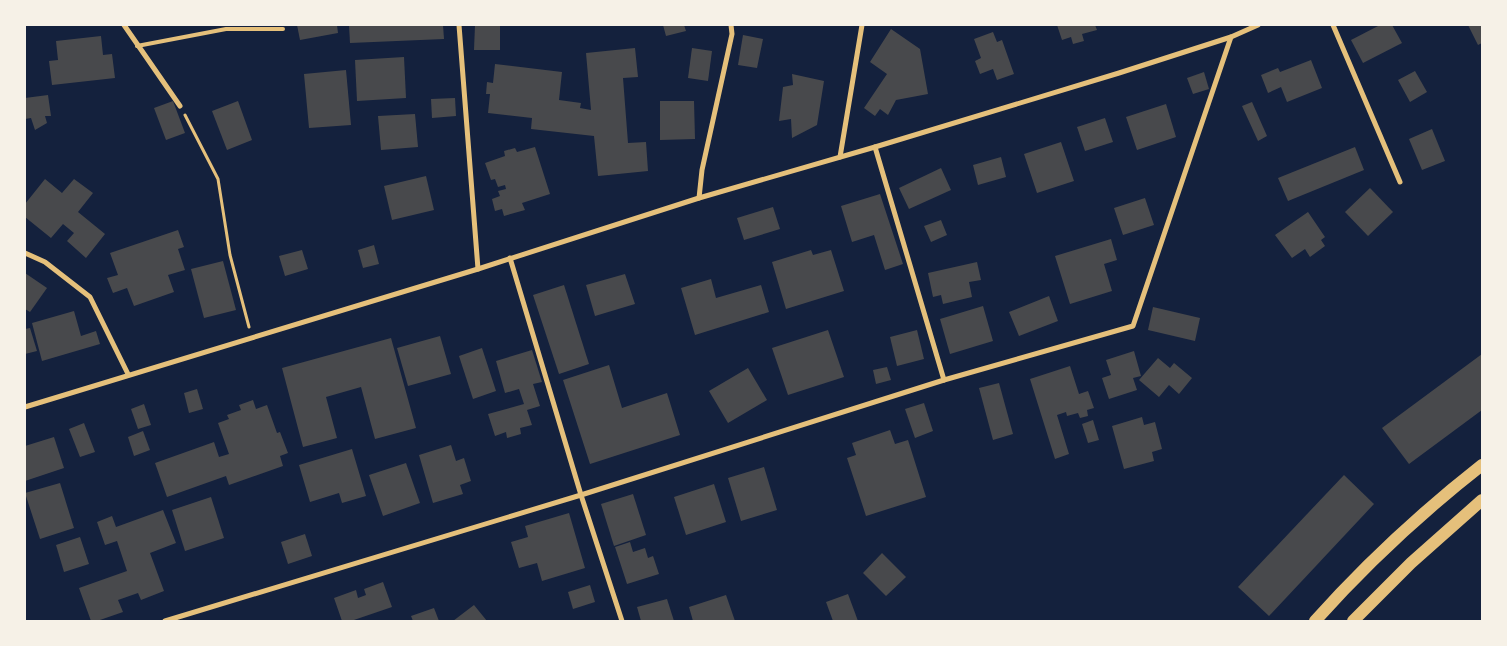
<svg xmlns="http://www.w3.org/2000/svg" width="1507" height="646" font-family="'Nunito Sans',sans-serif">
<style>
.building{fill:#48494c}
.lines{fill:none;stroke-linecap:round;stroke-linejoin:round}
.path{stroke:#e5c07b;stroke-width:3}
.service{stroke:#e5c07b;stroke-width:4}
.minor{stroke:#e5c07b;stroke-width:5}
.primary{stroke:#e5c07b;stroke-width:12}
</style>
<rect width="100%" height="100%" fill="#14213d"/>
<!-- building -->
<g class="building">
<path d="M297,25H337L338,33L300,40Z"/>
<path d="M349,25H443L444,39L350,43Z"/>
<path d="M475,25H500V50H474Z"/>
<path d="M663,25H684L686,31L666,36Z"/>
<path d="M1057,25H1095L1097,30L1082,34L1084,41L1073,44L1071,37L1062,40Z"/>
<path d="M1380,25H1392L1402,43L1363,63L1351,40Z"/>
<path d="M1468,25H1482V43L1478,45Z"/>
<path d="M891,29L920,49L928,94L896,100L888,115L880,109L875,116L864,108L887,74L870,62Z"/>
<path d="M993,32L997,42L1002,40L1014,74L997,80L993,69L980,74L975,61L981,58L974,39Z"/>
<path d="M743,35L763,39L757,68L738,65Z"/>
<path d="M101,36L103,55L112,54L115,78L52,85L49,61L58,60L56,41Z"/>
<path d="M635,48L638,77L623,78L628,143L646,142L648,171L598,176L594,136L531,129L532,118L488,113L490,94H486L487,82L493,83L495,64L562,72L559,100L581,103L580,108L591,110L586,53Z"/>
<path d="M692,48L712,51L708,81L688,78Z"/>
<path d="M404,57L406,98L357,101L355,60Z"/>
<path d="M1311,60L1322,88L1287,102L1281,87L1268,93L1261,75L1278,68L1280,72Z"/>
<path d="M346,70L351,125L309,128L304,74Z"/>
<path d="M1415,71L1427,92L1410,102L1398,80Z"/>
<path d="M1204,72L1209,89L1193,94L1187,78Z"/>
<path d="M792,74L824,81L817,125L792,138L791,119L779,121L783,87L793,85Z"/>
<path d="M48,95L51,116H45L47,123L35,130L31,118L25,119V98Z"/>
<path d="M455,98L456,116L432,118L431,99Z"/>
<path d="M173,101L185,133L166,140L154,108Z"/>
<path d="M238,101L252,140L227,150L212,111Z"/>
<path d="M660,101H694L695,139L660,140Z"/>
<path d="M1252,102L1267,136L1258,141L1242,106Z"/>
<path d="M1166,104L1176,137L1137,150L1126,117Z"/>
<path d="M415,114L418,147L381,150L378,116Z"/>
<path d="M1105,118L1113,142L1085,151L1077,127Z"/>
<path d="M1432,129L1445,161L1422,170L1409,139Z"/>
<path d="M1061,142L1074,181L1037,193L1024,154Z"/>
<path d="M535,147L550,194L522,203L525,210L504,216L502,209L495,211L492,199L500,196L498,191L506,189L505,185L498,187L495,179L491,180L485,163L505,156L504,151L515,148L517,152Z"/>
<path d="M1355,147L1364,170L1288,201L1278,178Z"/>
<path d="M1001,157L1006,177L978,185L973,165Z"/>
<path d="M941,168L951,190L909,209L899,188Z"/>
<path d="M426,176L434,210L392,220L384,186Z"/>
<path d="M45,179L62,193L74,179L93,193L78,212L105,234L86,258L67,241L74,233L63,224L51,238L25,217V204Z"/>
<path d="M1370,188L1393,212L1368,236L1345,212Z"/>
<path d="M880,194L903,264L885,270L874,235L852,242L841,206Z"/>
<path d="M1145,198L1154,225L1123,235L1114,208Z"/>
<path d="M773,207L780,229L744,240L737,218Z"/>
<path d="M1308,212L1325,237L1321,240L1325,246L1310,257L1305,249L1292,258L1275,235Z"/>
<path d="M941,220L947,235L931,242L924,226Z"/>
<path d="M178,230L184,247L178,249L185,270L168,275L174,292L134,306L127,288L113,293L107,278L118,275L110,253Z"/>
<path d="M1111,239L1117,260L1104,264L1112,291L1070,304L1055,256Z"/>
<path d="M374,245L379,264L363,268L358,250Z"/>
<path d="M302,250L308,269L285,276L279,256Z"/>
<path d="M811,250L813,255L831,250L844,291L786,309L772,262Z"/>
<path d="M223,261L236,310L204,318L191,269Z"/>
<path d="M977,262L981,280L969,282L972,297L943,304L941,295L933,297L928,273Z"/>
<path d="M25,273L47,288L30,312L25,309Z"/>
<path d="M625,274L635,304L595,316L586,285Z"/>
<path d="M711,279L716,298L761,285L769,312L695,335L681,288Z"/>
<path d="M564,285L589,364L559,374L533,295Z"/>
<path d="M1049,296L1058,321L1019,336L1009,312Z"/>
<path d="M983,306L993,341L950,354L940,319Z"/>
<path d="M1153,307L1200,318L1195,341L1148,330Z"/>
<path d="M74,311L81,336L96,331L100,344L42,361L32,323Z"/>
<path d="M30,328L37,351L25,354V329Z"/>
<path d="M828,330L844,377L788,395L772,348Z"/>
<path d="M917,330L924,359L897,366L890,337Z"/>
<path d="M440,336L451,374L408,386L397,348Z"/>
<path d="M391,338L416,428L375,439L361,387L326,397L337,438L303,447L282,368Z"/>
<path d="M482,348L496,391L473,399L459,356Z"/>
<path d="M532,350L542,382L533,384L540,406L527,410L532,425L520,428L521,434L507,438L506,432L495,436L488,414L524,404L519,389L505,393L496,361Z"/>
<path d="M1134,351L1141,376L1133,378L1137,390L1109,399L1102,378L1111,375L1106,360Z"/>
<path d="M1482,354V410L1409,464L1382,428Z"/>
<path d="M1158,358L1170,368L1174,363L1192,378L1179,394L1169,385L1159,397L1139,380Z"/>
<path d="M609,365L622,408L667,393L680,435L590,464L563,380Z"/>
<path d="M1070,366L1079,394L1088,391L1094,408L1087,410L1088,416L1080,418L1078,413L1067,416L1066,412L1057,415L1069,454L1055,459L1030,379Z"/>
<path d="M887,367L891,380L876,384L873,370Z"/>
<path d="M748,368L767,400L728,423L709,391Z"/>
<path d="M999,383L1013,434L993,440L979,388Z"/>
<path d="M197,389L203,409L189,413L184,393Z"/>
<path d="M253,400L256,409L267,405L277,433L280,432L288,453L280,456L283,466L229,485L226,476L167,497L155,463L214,442L219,457L229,454L218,423L229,419L227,415L241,410L239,405Z"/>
<path d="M924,403L933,431L915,438L905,409Z"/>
<path d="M144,404L151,425L138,429L131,409Z"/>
<path d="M1142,417L1144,425L1155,422L1162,449L1152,452L1154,461L1124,469L1112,426Z"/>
<path d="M1093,420L1099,440L1088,443L1082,424Z"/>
<path d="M84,423L95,452L80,457L69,429Z"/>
<path d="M890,430L895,444L908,440L926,497L866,516L847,458L856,455L852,443Z"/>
<path d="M143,431L150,450L134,456L128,437Z"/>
<path d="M54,437L64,468L25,481V446Z"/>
<path d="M451,445L456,461L464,458L471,481L460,485L463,494L433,503L419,455Z"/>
<path d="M352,449L366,496L342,503L339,493L310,502L299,465Z"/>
<path d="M406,463L420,503L383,516L369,475Z"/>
<path d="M764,467L777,510L741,521L728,478Z"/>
<path d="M1344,475L1374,504L1269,616L1238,587Z"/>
<path d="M60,483L74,528L40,539L25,493Z"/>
<path d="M714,484L726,522L686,535L674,497Z"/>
<path d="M633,494L646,535L614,546L601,504Z"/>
<path d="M211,497L224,538L185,551L172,510Z"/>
<path d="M163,510L176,543L150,553L164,591L141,600L138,593L118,600L123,612L97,621H91L79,588L127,571L117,541L105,545L97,522L112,516L116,527Z"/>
<path d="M569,513L585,568L542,581L537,563L519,568L511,542L528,537L525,526Z"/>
<path d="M305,534L312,556L288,564L281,542Z"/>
<path d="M80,537L89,564L64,572L56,545Z"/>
<path d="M630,542L633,552L645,548L648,558L653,556L659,574L627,584L615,547Z"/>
<path d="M882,553L906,577L886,596L863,573Z"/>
<path d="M383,582L392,607L351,621H342L334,598L356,590L358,598L366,595L364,589Z"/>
<path d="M590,585L595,602L573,609L568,592Z"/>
<path d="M848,594L858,621H833L826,602Z"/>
<path d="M726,595L735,621H693L689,607Z"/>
<path d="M667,599L674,621H641L637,607Z"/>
<path d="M474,605L487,621H453Z"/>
<path d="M434,608L439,621H413L411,616Z"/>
</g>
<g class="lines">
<!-- path -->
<path class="path" d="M185,115L218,179L230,255L249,327"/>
<!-- service -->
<path class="service" d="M137,46L226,29H283"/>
<!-- minor -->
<g class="minor">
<path d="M124,25L180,106"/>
<path d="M459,25L478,269"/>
<path d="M1333,25L1400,182"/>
<path d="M875,147L944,380"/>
<path d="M840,157L862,25"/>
<path d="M699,198L702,170L732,34L731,25"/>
<path d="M25,253L45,262L90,297L128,374"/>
<path d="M510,258L581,495L622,621"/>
<path d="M25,407L478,269L699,198L875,147L1119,73L1231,37L1258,25"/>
<path d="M165,621L581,495L944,380L1133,326L1231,37"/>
</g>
<!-- primary -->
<g class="primary">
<path d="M1315,621C1366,564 1422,512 1482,465"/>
<path d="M1353,621L1411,563L1482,500"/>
</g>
</g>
<!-- border -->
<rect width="1507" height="646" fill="none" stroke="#f6f1e7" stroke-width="52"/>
</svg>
